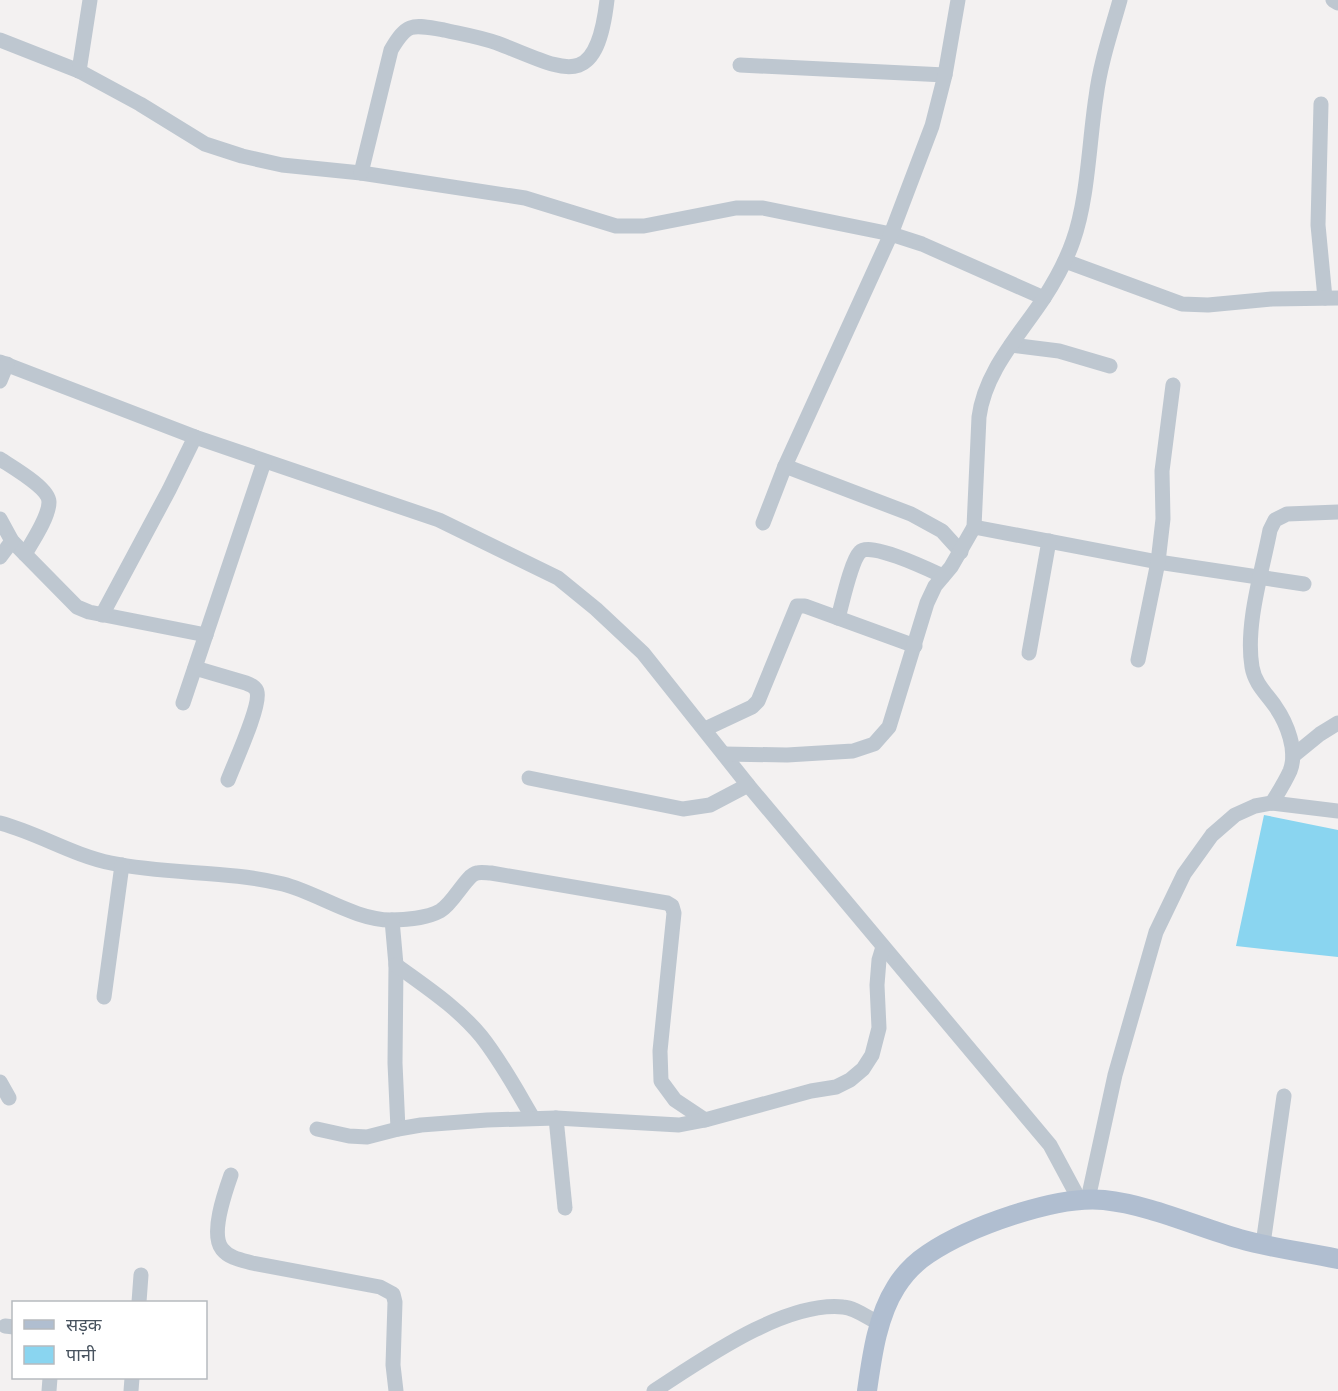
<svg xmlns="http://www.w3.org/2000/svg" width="1338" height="1391" font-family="Rubik,'Noto Sans Devanagari',sans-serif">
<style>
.water{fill:#8ad5f0}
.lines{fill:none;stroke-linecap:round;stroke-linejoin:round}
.minor{stroke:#bec7d0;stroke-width:15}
.major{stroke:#b0bed0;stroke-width:20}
</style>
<rect width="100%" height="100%" fill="#f3f1f1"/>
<!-- water -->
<path class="water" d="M1264,815L1338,830V957L1236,946Z"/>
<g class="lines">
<!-- minor -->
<g class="minor">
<path d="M1333,0L1338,3"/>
<path d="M0,40L79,71L140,104L205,144L242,156L282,165L361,173L525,198L616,226H644L736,208H763L891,234L922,244L1044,298"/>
<path d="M740,65L945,75"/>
<path d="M79,71L90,0"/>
<path d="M1321,104L1318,225L1325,298"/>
<path d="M361,173L391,50C408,21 413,25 444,30C462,34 480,37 497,43C563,68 596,95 607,0"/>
<path d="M1065,261L1182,304L1208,305L1272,299L1338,298"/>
<path d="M1011,345L1059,351L1110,366"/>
<path d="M0,362L195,437L439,520L558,578L596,609L643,653L748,785L1050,1145L1079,1199"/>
<path d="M0,381L7,364"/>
<path d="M0,459C12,467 49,488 49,502C49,517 32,542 25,554"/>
<path d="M785,466L911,514L942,531L961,552"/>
<path d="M0,519L12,541L77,607L89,612L206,635"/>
<path d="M763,523L785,466L891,234L932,126L945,75L958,0"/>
<path d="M974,527L1158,562L1304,584"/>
<path d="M0,557L12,541"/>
<path d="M102,615L169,490L195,437"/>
<path d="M838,618C842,604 851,561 860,552C870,541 930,570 943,576"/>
<path d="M1029,653L1049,541"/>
<path d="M1138,660L1158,562L1163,519L1162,471L1173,385"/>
<path d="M195,668L246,683C251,685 256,687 257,692C261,706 234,764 228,780"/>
<path d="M183,703L264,462"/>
<path d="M705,729L752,707L758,701L797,606H805L915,646"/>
<path d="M724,754L787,755L853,751L874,744L889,727L927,603L935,586L951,567L974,527L979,417C985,371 1019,336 1044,298C1055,281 1066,261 1073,241C1088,199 1089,142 1096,97C1100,64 1111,32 1120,0"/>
<path d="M1293,756L1320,734L1338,723"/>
<path d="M529,778L683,809L710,805L748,785"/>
<path d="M1272,803C1278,793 1285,782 1290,771C1298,751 1287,723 1275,706C1266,693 1255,684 1252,667C1245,625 1262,572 1270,530L1275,520L1287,514L1338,512"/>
<path d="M0,823C38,833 72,855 111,863C168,875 227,870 283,884C318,893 355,920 391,920C405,920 427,918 440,911C454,903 466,875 477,873C481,872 487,873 491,873L667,903L672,906L674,913L660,1051L661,1081L675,1100L705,1120"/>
<path d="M392,920L396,965L395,1063L398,1129"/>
<path d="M396,965C426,987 457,1007 481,1036C501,1061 517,1091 533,1118"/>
<path d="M104,997L122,865"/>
<path d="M0,1082L9,1098"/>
<path d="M556,1118L565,1208"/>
<path d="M317,1129L349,1136L367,1137L398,1129L421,1125L487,1120L556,1118L679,1125L705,1120L811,1091L836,1087L850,1080L863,1069L872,1055L879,1028L877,985L879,960L883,947"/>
<path d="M231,1175C225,1192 210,1234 222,1249C229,1258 241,1260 252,1263L380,1287L393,1294L395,1302L393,1365L396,1391"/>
<path d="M1088,1199L1115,1075L1156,932L1184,874L1212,835L1235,815L1255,806L1272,803L1338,811"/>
<path d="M1263,1244L1284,1096"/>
<path d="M139,1302L141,1275"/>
<path d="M5,1326L14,1327"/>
<path d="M49,1391L50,1378"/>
<path d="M131,1391L132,1378"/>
<path d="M654,1391C702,1360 784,1301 843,1307C856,1308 869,1319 881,1324"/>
</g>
<!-- major -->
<path class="major" d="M867,1391C872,1356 877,1317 896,1287C904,1274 916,1262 928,1254C968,1227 1056,1195 1104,1200C1150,1205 1195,1226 1240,1239C1271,1248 1306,1252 1338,1259"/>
</g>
<!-- legend -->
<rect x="12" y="1301" width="195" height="78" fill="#ffffff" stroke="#b6babf" stroke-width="1.5"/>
<rect x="24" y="1320" width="30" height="9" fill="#b0bed0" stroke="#b6babf" stroke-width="1.5"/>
<text x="66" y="1331" font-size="18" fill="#48535f">सड़क</text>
<rect x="24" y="1346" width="30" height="18" fill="#8ad5f0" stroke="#b6babf" stroke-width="1.5"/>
<text x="66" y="1361" font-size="18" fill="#48535f">पानी</text>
</svg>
